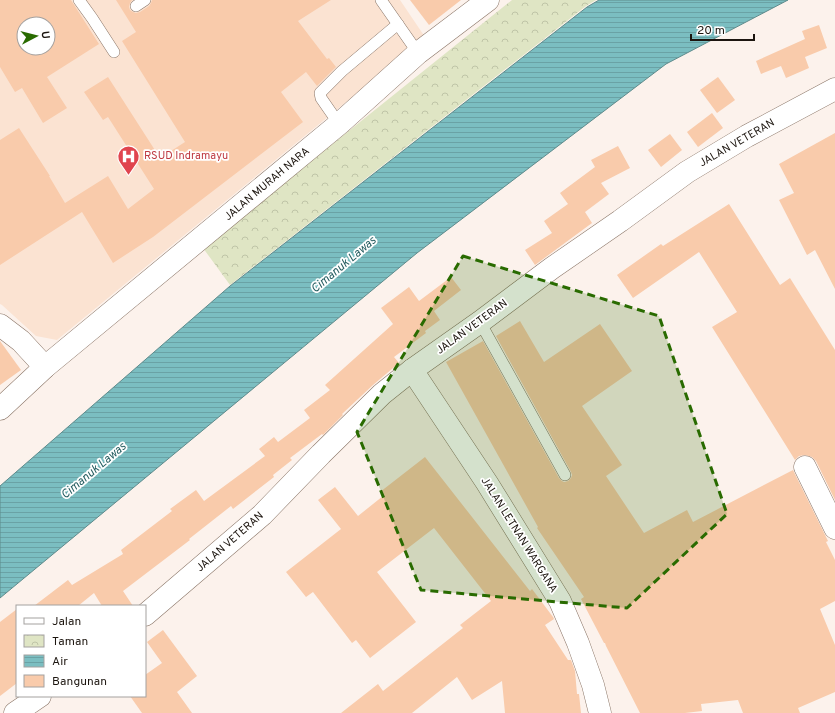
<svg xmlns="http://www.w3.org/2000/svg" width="835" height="713" font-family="Overpass,sans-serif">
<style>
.built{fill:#fbe3d2;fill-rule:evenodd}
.park{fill:url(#park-crowns)}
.water{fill:url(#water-rules);stroke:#5e8b8c}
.building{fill:#f9cbab;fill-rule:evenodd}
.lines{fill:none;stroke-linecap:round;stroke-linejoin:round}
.service-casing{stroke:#897466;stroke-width:12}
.minor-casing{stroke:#897466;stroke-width:23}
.tertiary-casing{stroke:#897466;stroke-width:23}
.service{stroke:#fff;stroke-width:11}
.minor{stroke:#fff;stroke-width:22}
.tertiary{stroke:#fff;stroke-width:22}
.marked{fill:#296b00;fill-opacity:0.2;stroke:#296b00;stroke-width:3;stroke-dasharray:8 5;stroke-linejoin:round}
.labels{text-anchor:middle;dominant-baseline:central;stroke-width:3.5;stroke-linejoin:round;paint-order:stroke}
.street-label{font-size:11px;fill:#1c150f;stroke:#fff}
.health-label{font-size:11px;fill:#be3a42;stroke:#fff;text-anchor:start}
.water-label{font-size:12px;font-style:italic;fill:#255d60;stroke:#fff}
</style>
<defs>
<pattern id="park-crowns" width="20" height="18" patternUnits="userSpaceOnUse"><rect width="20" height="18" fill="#dfe5c4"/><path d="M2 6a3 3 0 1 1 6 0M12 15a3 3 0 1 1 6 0" fill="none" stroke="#bfc4a7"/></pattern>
<pattern id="water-rules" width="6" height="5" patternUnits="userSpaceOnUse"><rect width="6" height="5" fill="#7bbec1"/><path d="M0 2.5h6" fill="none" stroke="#6aa2a5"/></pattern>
</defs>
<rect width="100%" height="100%" fill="#fcf2ec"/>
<!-- built -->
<path class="built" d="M0,0H400L425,37L57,340L36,336L2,305L0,304ZM24,24H48V48H24Z"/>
<!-- park -->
<path class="park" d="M512,0H596L586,6L230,285L203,248Z"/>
<!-- water -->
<path class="water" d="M599,0H788L666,64L417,253L0,598V486L230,286L587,7Z"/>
<!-- building -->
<g class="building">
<path d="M0,0H71L99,44L47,77L67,108L43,123L22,88L15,92L0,67ZM24,24H48V48H24Z"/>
<path d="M116,0H132L130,3L129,7L130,10L133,12L136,13L140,12L149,6L151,3L152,0H331L298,21L327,59L329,58L336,67L317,86L306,72L281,92L303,122L153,237L113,263L82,212L0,265V140L19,128L50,176H49L65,203L108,176L128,209L154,189L108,117L103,120L84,92L108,77L160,158L185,142L122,41L136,32Z"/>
<path d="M410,0H461L429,25Z"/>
<path d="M819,25L827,48L805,57L809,68L786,78L781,66L761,74L756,61L805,39L802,31Z"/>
<path d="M718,77L735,100L717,113L700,90Z"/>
<path d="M712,113L723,128L698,147L687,132Z"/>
<path d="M835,133V289L815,250L807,255L779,200L794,193L779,164Z"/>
<path d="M670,134L682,150L661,167L648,150Z"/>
<path d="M618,146L630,168L601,183L609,194L585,212L592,223L535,265L525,250L552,233L544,221L568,204L560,193L595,167L591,160Z"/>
<path d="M729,204L780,285L790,278L835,350V500L816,461L812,457L805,455L799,456L795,460L712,327L737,312L699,252L633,298L617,275L661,244L663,246Z"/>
<path d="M451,277L461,290L434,311L440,320L425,331L426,333L394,357L399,363L373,385L342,414L343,415L323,435L322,434L290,458L292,460L273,475L274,477L233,509L231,506L189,539L190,540L123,591L133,606H102L94,593L78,606H34L68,580L72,585L123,554L121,550L172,511L170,509L196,490L204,501L265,456L259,449L274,437L278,442L310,418L304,410L330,390L325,385L393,324L381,308L409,287L419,301Z"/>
<path d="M520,321L544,362L600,324L632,371L582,406L622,465L606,476L644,533L687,510L693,522L793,470L828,541L826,542L835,560V601L820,609L835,645V692L798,708L800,713H743L738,700L701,704L702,711L685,713H640L606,646L605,643H604L581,599L584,597L537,528L538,527L446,362L483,341L559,478L562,481L564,482L568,481L571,478L572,475L571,472L496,336Z"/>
<path d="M0,341L21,370L0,385Z"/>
<path d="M425,457L530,591L532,589L553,617L554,619L545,625L568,660H571L575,671L577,694H579L581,713H505L502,681L472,700L457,677L412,713H341L378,684L383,691L463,628L460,625L491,601L434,528L377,572L416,622L370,658L356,640L352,643L313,592L306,597L286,572L341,529L318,500L335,487L358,516L383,496L380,492Z"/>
<path d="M17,609V683L0,696V622Z"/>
<path d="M163,630L197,676L177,692L192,713H142L130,696H145V675L162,663L147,642Z"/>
</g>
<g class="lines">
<defs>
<g id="service">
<path d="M79,0L92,18L114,52"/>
<path d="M381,0L418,53"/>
<path d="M136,6L145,0"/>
<path d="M339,124L321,98L320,93L342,71L398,24"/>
<path d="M480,322L565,475"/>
</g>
<g id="minor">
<path d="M0,325L21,341L45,367"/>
<path d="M412,370L487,483L560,601L578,643L593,685L600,713"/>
<path d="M805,467L835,528"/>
<path d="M145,615L262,515L321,454L382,394L412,370L480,322L552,268L620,221L687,172L747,136L835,89"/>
<path d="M15,713L40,696"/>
</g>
<path id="tertiary" d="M0,409L45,367L339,124L418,53L488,0"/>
</defs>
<!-- service casing -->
<use href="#service" class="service-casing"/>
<!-- minor casing -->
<use href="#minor" class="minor-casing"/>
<!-- tertiary casing -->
<use href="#tertiary" class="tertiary-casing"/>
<!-- service -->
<use href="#service" class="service"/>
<!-- minor -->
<use href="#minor" class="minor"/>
<!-- tertiary -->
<use href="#tertiary" class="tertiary"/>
</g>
<!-- marked area -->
<path class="marked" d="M463,256L659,316L727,514L627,608L421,590L357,432Z"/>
<!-- icons -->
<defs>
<symbol id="hospital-pin" viewBox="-11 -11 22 30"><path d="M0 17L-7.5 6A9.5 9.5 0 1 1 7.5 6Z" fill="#e0444e" stroke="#fff"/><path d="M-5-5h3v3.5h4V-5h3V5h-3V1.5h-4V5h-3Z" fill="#fff"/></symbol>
</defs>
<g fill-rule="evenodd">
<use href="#hospital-pin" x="116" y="144" width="25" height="34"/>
</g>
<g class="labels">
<!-- street labels -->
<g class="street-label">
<text transform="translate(737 143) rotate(-30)">JALAN VETERAN</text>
<text transform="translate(267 184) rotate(-40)">JALAN MURAH NARA</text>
<text transform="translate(472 327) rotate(-36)">JALAN VETERAN</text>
<text transform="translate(519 535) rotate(58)">JALAN LETNAN WARGANA</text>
<text transform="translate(230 542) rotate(-41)">JALAN VETERAN</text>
</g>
<!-- health labels -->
<g class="health-label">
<text x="144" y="156">RSUD Indramayu</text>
</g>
<!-- water labels -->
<g class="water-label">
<text transform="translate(344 265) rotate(-40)">Cimanuk Lawas</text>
<text transform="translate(94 471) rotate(-40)">Cimanuk Lawas</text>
</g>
</g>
<!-- legend -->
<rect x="16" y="605" width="130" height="92" fill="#ffffff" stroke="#a4a19f"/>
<rect x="24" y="618" width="20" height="6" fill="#ffffff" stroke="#a4a19f"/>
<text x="52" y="625" font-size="12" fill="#1c150f">Jalan</text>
<rect x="24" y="635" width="20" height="12" fill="url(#park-crowns)" stroke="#a4a19f"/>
<text x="52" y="645" font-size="12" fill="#1c150f">Taman</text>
<rect x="24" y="655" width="20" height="12" fill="url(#water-rules)" stroke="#a4a19f"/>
<text x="52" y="665" font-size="12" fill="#1c150f">Air</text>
<rect x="24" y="675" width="20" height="12" fill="#f9cbab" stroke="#a4a19f"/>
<text x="52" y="685" font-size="12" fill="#1c150f">Bangunan</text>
<!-- north arrow -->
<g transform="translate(36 36) rotate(83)"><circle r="19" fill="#ffffff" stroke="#a4a19f"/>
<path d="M0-3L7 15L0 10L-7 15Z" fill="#296b00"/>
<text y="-6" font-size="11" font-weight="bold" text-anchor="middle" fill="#1c150f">U</text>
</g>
<!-- scale -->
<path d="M691 34v6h63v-6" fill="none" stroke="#1c150f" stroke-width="2"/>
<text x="697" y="34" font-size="12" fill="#1c150f" stroke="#ffffff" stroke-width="3" paint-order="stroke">20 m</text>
</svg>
